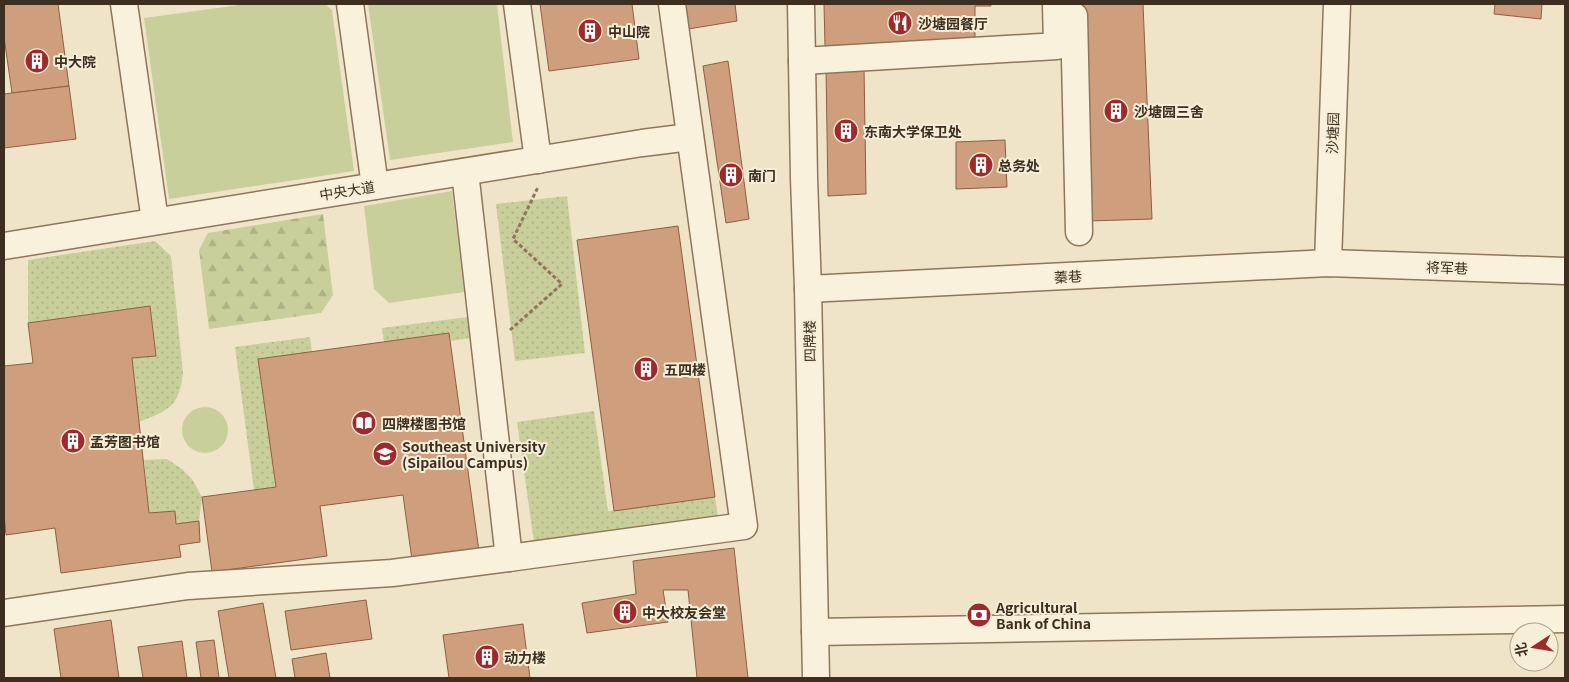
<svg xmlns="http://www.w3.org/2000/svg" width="1569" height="682" font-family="Georgia,'Noto Sans SC',serif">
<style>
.grass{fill:#c9cf9b}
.forest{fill:url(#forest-firs)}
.garden{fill:url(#garden-dots)}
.building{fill:#cf9f7d;stroke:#8d5f41}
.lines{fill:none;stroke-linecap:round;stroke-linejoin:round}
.minor-casing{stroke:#8d765c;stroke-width:29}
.path{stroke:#8d765c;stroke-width:3;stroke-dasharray:4 2.5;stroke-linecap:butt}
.minor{stroke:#faf1dc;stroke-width:26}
.labels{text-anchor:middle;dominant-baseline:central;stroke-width:4;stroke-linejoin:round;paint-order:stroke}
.poi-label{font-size:14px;font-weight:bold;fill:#3d2e20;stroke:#f7eed8;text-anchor:start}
.street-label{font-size:14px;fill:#3d2e20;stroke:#f7eed8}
</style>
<defs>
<pattern id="forest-firs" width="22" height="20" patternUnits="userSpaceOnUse" patternTransform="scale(1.25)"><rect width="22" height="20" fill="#c9cf9b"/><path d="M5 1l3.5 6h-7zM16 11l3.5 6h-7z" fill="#aeb285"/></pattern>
<pattern id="garden-dots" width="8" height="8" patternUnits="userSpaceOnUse" patternTransform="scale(1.25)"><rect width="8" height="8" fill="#c9cf9b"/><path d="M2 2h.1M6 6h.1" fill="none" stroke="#aeb285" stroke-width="1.8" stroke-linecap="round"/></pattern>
</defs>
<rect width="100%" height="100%" fill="#f0e4c8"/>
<!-- grass -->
<g class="grass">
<path d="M247,4H325L332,10L354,171L169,199L144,18Z"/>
<path d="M368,4H497L513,142L390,160Z"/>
<path d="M452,191L464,292L389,303L374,289L364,206Z"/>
<circle cx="205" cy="430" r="23"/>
</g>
<!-- forest -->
<path class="forest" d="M323,214L333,295L321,313L209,329L199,250L208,233Z"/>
<!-- garden -->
<g class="garden">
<path d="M567,196L585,353L515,361L496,204Z"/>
<path d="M155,241L171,256L183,373C179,407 169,410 139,422L132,358L156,355L150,306L28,323V260Z"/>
<path d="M468,317L471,338L451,341L449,333L384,342L382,328Z"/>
<path d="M310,337L312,352L258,359L276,487L254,490L235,347Z"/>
<path d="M594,411L608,511L715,497L718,516L534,542L517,422Z"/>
<path d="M167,459L182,469L192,479L202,497L199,521L176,524L175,511L149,513L144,460Z"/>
</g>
<!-- building -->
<g class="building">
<path d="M4,4H58L69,86L12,93L4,37Z"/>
<path d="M540,4H632L639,59L549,71Z"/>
<path d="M684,4H735L737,21L688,29Z"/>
<path d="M824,4H991V6H975V39L825,46Z"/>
<path d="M1080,4H1143L1152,219L1089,221Z"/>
<path d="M1495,4H1542L1541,19L1494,14Z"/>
<path d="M728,61L749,219L726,223L703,66Z"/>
<path d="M864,67L866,194L828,196L826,68Z"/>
<path d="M69,86L76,139L4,148V94Z"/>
<path d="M1005,140L1007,187L956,189V142Z"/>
<path d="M678,226L715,497L614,511L577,240Z"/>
<path d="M150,306L156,356L132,358L149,513L175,511L176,524L199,521L200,542L179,545L181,557L61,573L55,528L6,535L4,515V366L33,363L28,323Z"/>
<path d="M449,333L479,551L412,560L403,495L320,506L327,556L212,572L202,497L276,487L258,359Z"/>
<path d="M734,548L748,678H697L688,590H663L668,622L587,633L582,603L636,594L633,561Z"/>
<path d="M366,600L372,639L291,650L285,611Z"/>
<path d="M263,603L276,678H229L218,611Z"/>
<path d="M111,620L119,678H61L54,629Z"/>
<path d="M523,624L530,678H449L443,635Z"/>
<path d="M214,640L219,678H201L196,642Z"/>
<path d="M182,641L187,678H143L138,647Z"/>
<path d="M326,653L330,678H295L292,659Z"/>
</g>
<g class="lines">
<defs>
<g id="minor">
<path d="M124,4L155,221"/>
<path d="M350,4L375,186"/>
<path d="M517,4L538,160"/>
<path d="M801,4L804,178L808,289L816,678"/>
<path d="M1074,16L1079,232"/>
<path d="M802,61L1057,46L1056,4"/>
<path d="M4,246L642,143L690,137"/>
<path d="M1328,263L1337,4"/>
<path d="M808,289L1328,263L1565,271"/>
<path d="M509,558L744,526L672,4"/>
<path d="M4,613L188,586L392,573L509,558L465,172"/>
<path d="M815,632L1565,619"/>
</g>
</defs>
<!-- minor casing -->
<use href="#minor" class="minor-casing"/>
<!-- path -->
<path class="path" d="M510,330L562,284L513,239L538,187"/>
<!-- minor -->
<use href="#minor" class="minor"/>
</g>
<!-- icons -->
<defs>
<symbol id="restaurant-disc" viewBox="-11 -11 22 22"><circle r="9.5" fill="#9e2a2b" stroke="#f7eed8"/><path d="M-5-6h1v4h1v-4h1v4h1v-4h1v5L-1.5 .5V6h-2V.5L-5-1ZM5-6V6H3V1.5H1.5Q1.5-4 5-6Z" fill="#fff"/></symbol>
<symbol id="building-disc" viewBox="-11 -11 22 22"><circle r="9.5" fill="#9e2a2b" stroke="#f7eed8"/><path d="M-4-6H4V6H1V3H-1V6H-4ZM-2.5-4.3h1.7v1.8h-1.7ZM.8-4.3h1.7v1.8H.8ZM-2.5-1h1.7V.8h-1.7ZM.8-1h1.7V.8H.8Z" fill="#fff"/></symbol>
<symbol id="library-disc" viewBox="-11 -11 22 22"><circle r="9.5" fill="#9e2a2b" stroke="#f7eed8"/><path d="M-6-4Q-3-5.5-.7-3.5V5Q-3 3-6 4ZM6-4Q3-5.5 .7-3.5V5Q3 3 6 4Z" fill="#fff"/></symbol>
<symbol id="university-disc" viewBox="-11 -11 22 22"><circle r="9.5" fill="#9e2a2b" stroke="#f7eed8"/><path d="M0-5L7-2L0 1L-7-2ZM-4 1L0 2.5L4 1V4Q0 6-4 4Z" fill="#fff"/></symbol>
<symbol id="bank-disc" viewBox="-11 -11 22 22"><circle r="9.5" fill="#9e2a2b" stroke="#f7eed8"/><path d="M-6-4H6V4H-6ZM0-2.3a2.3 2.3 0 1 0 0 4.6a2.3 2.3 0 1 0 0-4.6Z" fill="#fff"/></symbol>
</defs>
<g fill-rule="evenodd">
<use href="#restaurant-disc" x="886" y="9" width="28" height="28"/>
<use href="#building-disc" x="576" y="17" width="28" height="28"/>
<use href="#building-disc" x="23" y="47" width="28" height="28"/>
<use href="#building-disc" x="1102" y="97" width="28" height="28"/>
<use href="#building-disc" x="832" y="117" width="28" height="28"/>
<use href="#building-disc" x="967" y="151" width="28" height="28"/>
<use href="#building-disc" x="717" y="161" width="28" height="28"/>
<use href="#building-disc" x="632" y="355" width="28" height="28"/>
<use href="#library-disc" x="350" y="409" width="28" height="28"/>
<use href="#building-disc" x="59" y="427" width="28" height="28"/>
<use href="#university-disc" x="371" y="440" width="28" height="28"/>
<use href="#building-disc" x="611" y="598" width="28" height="28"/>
<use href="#bank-disc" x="965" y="601" width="28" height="28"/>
<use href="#building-disc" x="473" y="643" width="28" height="28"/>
</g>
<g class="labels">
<!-- poi labels -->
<g class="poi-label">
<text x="918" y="23">沙塘园餐厅</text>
<text x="608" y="31">中山院</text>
<text x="54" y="61">中大院</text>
<text x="1134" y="111">沙塘园三舍</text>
<text x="864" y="131">东南大学保卫处</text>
<text x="998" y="165">总务处</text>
<text x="748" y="175">南门</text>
<text x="664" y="369">五四楼</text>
<text x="382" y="423">四牌楼图书馆</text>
<text x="90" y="441">孟芳图书馆</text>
<text x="402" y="446">Southeast University<tspan x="402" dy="16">(Sipailou Campus)</tspan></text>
<text x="996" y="607">Agricultural<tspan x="996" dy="16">Bank of China</tspan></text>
<text x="642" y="612">中大校友会堂</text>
<text x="504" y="657">动力楼</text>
</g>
<!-- street labels -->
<g class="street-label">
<text transform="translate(1332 133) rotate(-88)">沙塘园</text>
<text transform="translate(347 190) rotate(-9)">中央大道</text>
<text transform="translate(1447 267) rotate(2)">将军巷</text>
<text transform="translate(1068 276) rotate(-3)">蓁巷</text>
<text transform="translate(809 341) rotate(-91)">四牌楼</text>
</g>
</g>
<!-- border -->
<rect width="1569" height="682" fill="none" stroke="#3d2e20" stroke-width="10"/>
<!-- north arrow -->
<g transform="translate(1534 647) rotate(258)"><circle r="24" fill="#f7eed8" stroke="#ada18e"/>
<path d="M0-4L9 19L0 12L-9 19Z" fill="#9e2a2b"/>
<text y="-8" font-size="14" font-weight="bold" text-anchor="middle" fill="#3d2e20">北</text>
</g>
</svg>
